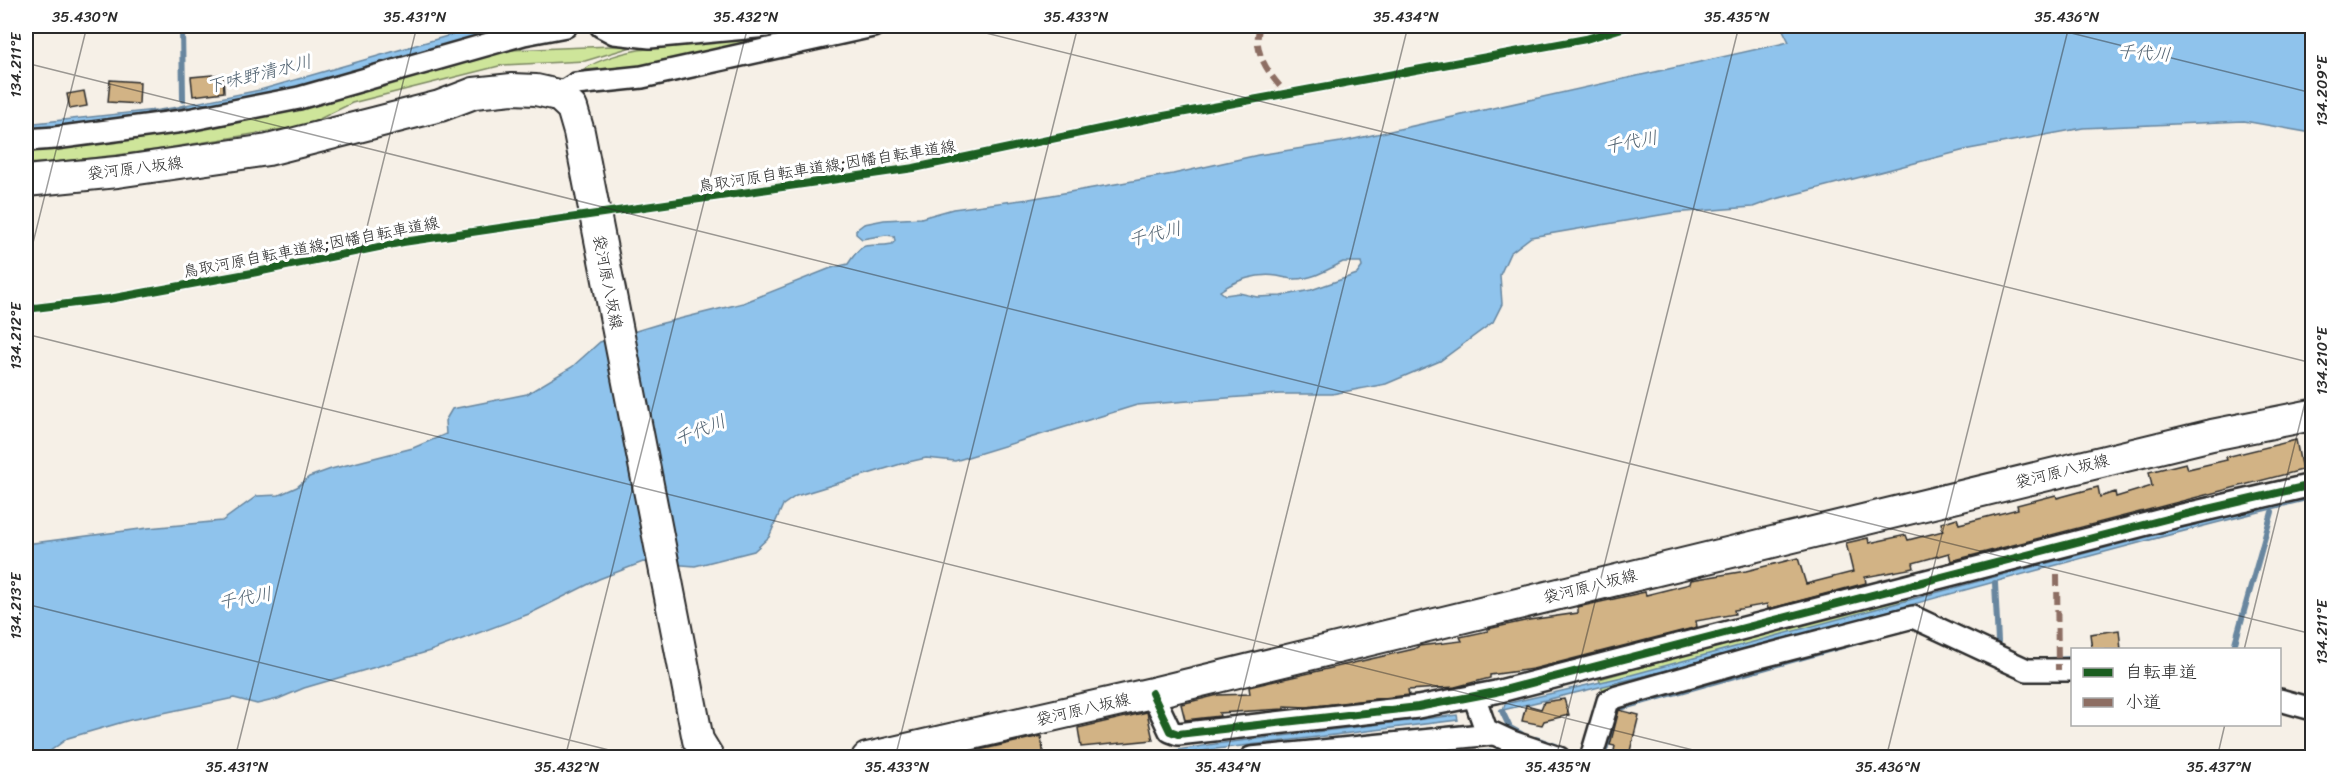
<svg xmlns="http://www.w3.org/2000/svg" width="2338" height="783" font-family="Sriracha,'Klee One',sans-serif">
<style>
.green{fill:#cee59a;stroke:#7c8862;stroke-width:1.5}
.water{fill:#8fc3ec;stroke:#67869f;stroke-width:1.5;fill-rule:evenodd}
.lines{fill:none;stroke-linecap:round;stroke-linejoin:round}
.stream{stroke:#67869f;stroke-width:6}
.building{fill:#d2b385;stroke:#2b2b2b;stroke-width:1.5}
.minor-casing{stroke:#2b2b2b;stroke-width:26}
.secondary-casing{stroke:#2b2b2b;stroke-width:34}
.minor{stroke:#fff;stroke-width:21}
.secondary{stroke:#fff;stroke-width:30}
.quiet{stroke:#8d6e63;stroke-width:6;stroke-dasharray:12 6;stroke-linecap:butt}
.cycleway-casing{stroke:#fff;stroke-width:11}
.cycleway{stroke:#1b5e20;stroke-width:8}
.ticks{fill:none;stroke:#2b2b2b;stroke-width:1.5;stroke-opacity:0.45}
.labels{text-anchor:middle;dominant-baseline:central;stroke-width:6;stroke-linejoin:round;paint-order:stroke}
.street-label{font-size:16px;fill:#2b2b2b;stroke:#fff}
.water-label{font-size:18px;font-style:italic;fill:#4e606f;stroke:#fff}
.neatline{fill:none;stroke:#2b2b2b;stroke-width:2}
.ticks-label{font-size:15px;text-anchor:middle;fill:#2b2b2b}
</style>
<rect width="100%" height="100%" fill="#f6f0e7"/>
<filter id="ink" filterUnits="userSpaceOnUse"><feTurbulence type="fractalNoise" baseFrequency=".0167" numOctaves="2"/><feDisplacementMap in="SourceGraphic" scale="12" xChannelSelector="R" yChannelSelector="G"/><feConvolveMatrix kernelMatrix="1 2 1 2 8 2 1 2 1" color-interpolation-filters="sRGB"/></filter>
<g filter="url(#ink)">
<!-- green -->
<g class="green">
<path d="M818,29L668,64L584,70C595,60 631,50 647,49V43Z"/>
<path d="M638,45L585,61L503,65L352,103L295,131L282,129C197,144 112,158 26,164V146L419,71L509,50Z"/>
<path d="M1909,593L1915,613L1605,697L1599,679Z"/>
</g>
<!-- water -->
<g class="water">
<path d="M482,26H513L284,90L180,114V106L260,90Z"/>
<path d="M1801,26H2312V133L2244,121L2083,128L1969,149L1772,200L1753,207L1672,213L1531,237L1510,253L1500,275L1502,304L1493,322L1440,361L1386,384L1332,394H1279L1137,405L955,461L926,458L904,463L796,496L783,505L769,537L754,551L695,566L643,562L599,579L529,614L430,651L304,688L278,699L257,704L234,698L130,720L68,738L42,757L26,758V544L148,528L222,521L257,496L279,495L297,487L309,477L331,469L413,448L446,434L445,421L452,409L527,394L572,367L600,342L659,324L743,303L831,268L848,264C866,236 867,249 892,244L895,241L894,236L886,235L862,239L856,234V230L864,224L884,220L921,218L953,209L1029,199L1173,174L1258,155L1341,142L1789,42L1783,30ZM1343,262H1361L1362,267L1357,274L1311,290L1281,296L1257,297L1239,293L1225,295L1220,291C1236,280 1257,273 1277,276C1283,277 1289,279 1295,279C1313,279 1327,270 1343,262Z"/>
<path d="M155,110L156,116L26,131V124Z"/>
<path d="M2312,494V499C2041,564 1775,648 1503,710L1505,704L1631,675L1983,580Z"/>
<path d="M1457,715L1458,720L1208,750L1164,757H1134L1215,744Z"/>
</g>
<g class="lines">
<!-- stream -->
<g class="stream">
<path d="M182,26L183,100"/>
<path d="M149,114L186,108"/>
<path d="M1995,583L1998,642"/>
<path d="M2233,650L2272,512"/>
<path d="M2049,660L2072,659"/>
<path d="M1502,711L1510,728L1521,734"/>
<path d="M1536,739L1556,746"/>
<path d="M1412,751L1469,754L1501,752L1520,758"/>
<path d="M1604,754L1616,709L1857,642"/>
</g>
</g>
<!-- building -->
<g class="building">
<path d="M223,74L224,92L193,96L191,77Z"/>
<path d="M110,80L140,82L139,104L108,102Z"/>
<path d="M84,91L87,106L70,109L67,94Z"/>
<path d="M2296,440L2302,470L1951,561L1949,553L1913,563L1914,568L1865,577L1866,583L1768,609L1767,604L1734,610L1735,614L1696,621L1697,627L1533,669L1490,675V678L1455,687L1408,690L1409,695L1307,707L1284,706V709L1219,713L1220,716L1185,720L1181,704L1218,695L1250,694L1249,687L1414,649L1419,646L1462,641L1460,637L1488,631V629L1529,620L1578,613V607L1645,592L1646,595L1690,584L1691,580L1746,571L1798,558L1806,584L1853,572L1846,543L1868,538L1869,543L1906,535L1908,540L1943,531L1941,523L1957,518L1959,524L2018,509L2017,505L2056,495L2057,498L2098,487L2100,497L2115,492L2116,497L2152,486L2149,472L2186,463L2188,469L2227,460L2226,457Z"/>
<path d="M2119,630L2121,650H2092L2090,634Z"/>
<path d="M1564,699L1569,715L1544,721L1542,725L1522,721L1526,705L1541,709L1544,702Z"/>
<path d="M1619,710L1639,715L1629,755L1614,751L1615,746L1610,745Z"/>
<path d="M1147,712L1153,740L1081,747L1078,728Z"/>
<path d="M1041,736L1044,758H953V756Z"/>
</g>
<g class="lines">
<defs>
<g id="minor">
<path d="M601,26L614,33L650,37L767,26"/>
<path d="M558,95L576,84L642,77L873,26"/>
<path d="M26,140L55,138L183,121L299,98L524,34L566,26"/>
<path d="M1152,693L1170,731L1178,734L1418,707L1496,692L2174,517L2312,485"/>
<path d="M1474,696L1486,730L1512,742L1559,758"/>
<path d="M2280,700L2312,709"/>
<path d="M1251,758L1492,734"/>
<path d="M1591,758L1608,701L1617,697L1744,661L1913,617L2027,670H2072"/>
</g>
<g id="secondary">
<path d="M26,181L117,172L268,150L440,106L474,93L512,89L536,90L558,95L572,108L579,132L698,740L709,758"/>
<path d="M867,758L1152,693L2212,435L2312,415"/>
</g>
</defs>
<!-- minor casing -->
<use href="#minor" class="minor-casing"/>
<!-- secondary casing -->
<use href="#secondary" class="secondary-casing"/>
<!-- minor -->
<use href="#minor" class="minor"/>
<!-- secondary -->
<use href="#secondary" class="secondary"/>
<!-- quiet -->
<g class="quiet">
<path d="M1260,26C1251,51 1270,76 1287,94"/>
<path d="M2057,574L2058,670"/>
</g>
<defs>
<g id="cycleway">
<path d="M26,309L109,299L252,273L403,242L914,168L1147,119L1586,39L1629,26"/>
<path d="M1152,693L1170,731L1178,734L1418,707L1496,692L2174,517L2312,485"/>
</g>
</defs>
<!-- cycleway casing -->
<use href="#cycleway" class="cycleway-casing"/>
<!-- cycleway -->
<use href="#cycleway" class="cycleway"/>
</g>
</g>
<!-- ticks -->
<path class="ticks" d="M958,26L2312,363M2043,26L2312,93M26,63L2312,634M26,271L87,26M26,334L1725,758M26,604L641,758M2244,650L2312,374M235,758L417,26M565,758L748,26M895,758L1078,26M1226,758L1408,26M1556,758L1739,26M1886,758L2069,26M2217,758L2225,724"/>
<g class="labels">
<!-- street labels -->
<g class="street-label">
<text transform="translate(827 166) rotate(-9)">鳥取河原自転車道線;因幡自転車道線</text>
<text transform="translate(135 168) rotate(-7)">袋河原八坂線</text>
<text transform="translate(311 247) rotate(-11)">鳥取河原自転車道線;因幡自転車道線</text>
<text transform="translate(608 282) rotate(79)">袋河原八坂線</text>
<text transform="translate(2062 471) rotate(-14)">袋河原八坂線</text>
<text transform="translate(1590 586) rotate(-14)">袋河原八坂線</text>
<text transform="translate(1083 709) rotate(-13)">袋河原八坂線</text>
</g>
<!-- water labels -->
<g class="water-label">
<text transform="translate(2144 53) rotate(4)">千代川</text>
<text transform="translate(259 74) rotate(-14)">下味野清水川</text>
<text transform="translate(1631 142) rotate(-11)">千代川</text>
<text transform="translate(1155 234) rotate(-13)">千代川</text>
<text transform="translate(700 430) rotate(-22)">千代川</text>
<text transform="translate(245 598) rotate(-10)">千代川</text>
</g>
</g>
<!-- margin -->
<rect width="2338" height="783" fill="none" stroke="#fff" stroke-width="66"/>
<!-- legend -->
<rect x="2071" y="648" width="210" height="78" fill="#ffffff" stroke="#aaaaaa" stroke-width="1.5"/>
<rect x="2083" y="668" width="30" height="9" fill="#1b5e20" stroke="#aaaaaa" stroke-width="1.5"/>
<text x="2125" y="678" font-size="18" fill="#2b2b2b">自転車道</text>
<rect x="2083" y="698" width="30" height="9" fill="#8d6e63" stroke="#aaaaaa" stroke-width="1.5"/>
<text x="2125" y="708" font-size="18" fill="#2b2b2b">小道</text>
<rect x="33" y="33" width="2272" height="717" class="neatline"/>
<g class="ticks-label">
<text x="85" y="22">35.430°N</text>
<text x="415" y="22">35.431°N</text>
<text x="746" y="22">35.432°N</text>
<text x="1076" y="22">35.433°N</text>
<text x="1406" y="22">35.434°N</text>
<text x="1737" y="22">35.435°N</text>
<text x="2067" y="22">35.436°N</text>
<text transform="translate(16 65) rotate(-90)" y="5">134.211°E</text>
<text transform="translate(2322 91) rotate(-90)" y="5">134.209°E</text>
<text transform="translate(16 336) rotate(-90)" y="5">134.212°E</text>
<text transform="translate(2322 361) rotate(-90)" y="5">134.210°E</text>
<text transform="translate(16 606) rotate(-90)" y="5">134.213°E</text>
<text transform="translate(2322 632) rotate(-90)" y="5">134.211°E</text>
<text x="237" y="772">35.431°N</text>
<text x="567" y="772">35.432°N</text>
<text x="897" y="772">35.433°N</text>
<text x="1228" y="772">35.434°N</text>
<text x="1558" y="772">35.435°N</text>
<text x="1888" y="772">35.436°N</text>
<text x="2219" y="772">35.437°N</text>
</g>
</svg>
